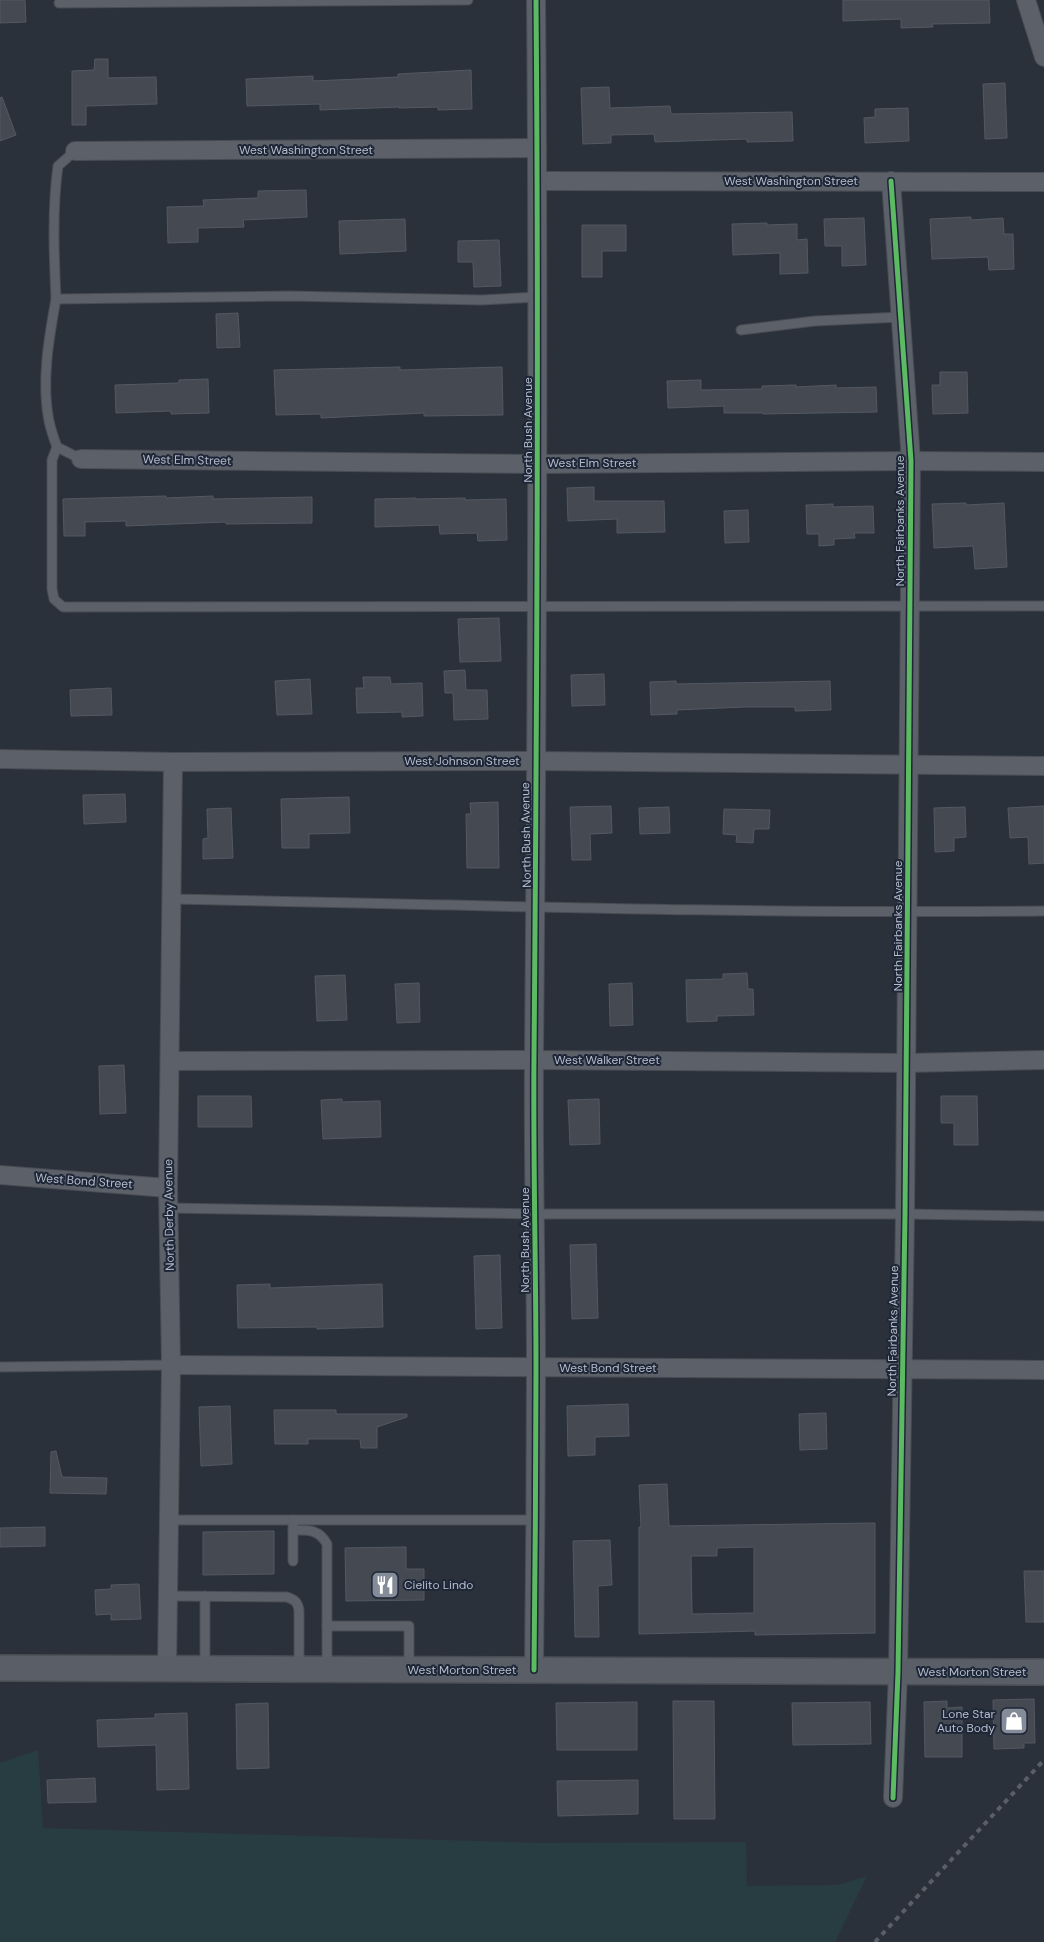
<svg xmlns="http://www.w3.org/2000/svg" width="1044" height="1942" font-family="'DM Sans',sans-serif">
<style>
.green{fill:#283d42}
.building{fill:#444952;stroke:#535963;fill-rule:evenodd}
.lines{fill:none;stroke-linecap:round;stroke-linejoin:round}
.lane-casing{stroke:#484c53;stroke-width:11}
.street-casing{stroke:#484c53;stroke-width:20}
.secondary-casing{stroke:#484c53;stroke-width:28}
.lane{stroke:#5c6068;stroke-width:9}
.street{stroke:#5c6068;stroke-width:18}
.secondary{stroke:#5a5f67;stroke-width:25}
.rail{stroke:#5a5f66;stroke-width:4;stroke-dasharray:5 5;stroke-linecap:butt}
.cycleway-casing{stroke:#1e2737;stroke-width:8}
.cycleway{stroke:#5cba63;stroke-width:5}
.labels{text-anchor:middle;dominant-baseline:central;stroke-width:4;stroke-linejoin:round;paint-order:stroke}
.street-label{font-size:12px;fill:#b6bdcc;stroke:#1e2737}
.poi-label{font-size:12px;fill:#b6bdcc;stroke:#1e2737;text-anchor:start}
</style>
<rect width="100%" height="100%" fill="#2b313b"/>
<!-- green -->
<path class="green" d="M38,1750L43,1828L541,1843L746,1842L747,1886L838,1885L867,1876L835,1942H0V1763Z"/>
<!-- building -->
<g class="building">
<path d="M0,0H25L26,22L0,23Z"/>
<path d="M843,0H989L990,23L932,24L933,27L901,28V19L843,21Z"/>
<path d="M95,59H108V78L156,77L157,104L86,106V125H72V71L94,70Z"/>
<path d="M471,70L472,109L438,110V107L399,108V107L320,110V104L247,106L246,79L313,76V81L358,79L398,77V74Z"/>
<path d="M1005,83L1007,138L985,139L983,84Z"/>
<path d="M609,87L610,108L670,106L671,114L792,112L793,141L747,142V139L655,142L654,134L611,135V143L583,144L581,88Z"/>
<path d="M2,97L16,135L0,141V98Z"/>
<path d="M908,108L909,141L865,143L864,118L875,117V109Z"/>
<path d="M306,190L307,217L243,220L244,227L198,228V242L168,243L167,207L204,206L203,200L258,198V191Z"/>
<path d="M971,217V220L1003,218L1004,234H1013L1014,269L989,270L988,257L932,259L930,219Z"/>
<path d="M864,218L866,265L842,266V246H825L824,219Z"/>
<path d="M405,219L406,251L340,254L339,221Z"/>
<path d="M767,223V225L797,224V240L807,239L808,273L780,274V253L733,255L732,224Z"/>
<path d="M582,225H626V251H602V277H582Z"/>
<path d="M499,240L501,286L474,287L473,262H458V241Z"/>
<path d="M238,313L240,347L217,348L216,314Z"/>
<path d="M400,367V370L502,367L503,415L424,416V413L321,418V414L276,415L274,370Z"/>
<path d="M940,372H967L968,413L933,414L932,385H940Z"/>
<path d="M208,379L209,413L171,414V411L116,413L115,385L179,383V380Z"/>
<path d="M701,380V390L762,389V386L796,385V387L836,385V388L876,387L877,412L763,414V413H724V406L668,408L667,381Z"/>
<path d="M594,487V501H664L665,532L617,533V519L568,521L567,488Z"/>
<path d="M166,496V498L213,496V499L312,497V523L226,524V522L126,526V521L85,522V536H64L63,499Z"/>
<path d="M416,498V499L465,498V500L506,499L507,540L478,541L477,533L440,534L439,525L375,527V499Z"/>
<path d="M966,503V505L1004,503L1007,567L975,569L973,546L934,548L932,504Z"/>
<path d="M833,504V507L873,506L874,533H854L855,538L834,539V545L819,546V534H807L806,505Z"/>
<path d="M748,510L749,542L725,543L724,511Z"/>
<path d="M499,618L501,661L460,662L458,619Z"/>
<path d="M465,670L466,690H487L488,719L454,720L453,693H445L444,671Z"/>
<path d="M604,674L605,705L572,706L571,675Z"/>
<path d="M363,677H390L391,684L422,683L423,716L402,717V712L357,713L356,688H364Z"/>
<path d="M310,679L312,714L277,715L275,681Z"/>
<path d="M676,681V684L830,681L831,710L795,711V707H744L677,710V714L651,715L650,682Z"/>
<path d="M111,688L112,715L71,716L70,690Z"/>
<path d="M125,794L126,822L84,824L83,795Z"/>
<path d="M349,797L350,833L309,834V848H282L281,799Z"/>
<path d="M498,802L499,868H467L466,814H471L470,803Z"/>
<path d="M611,806L612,833L590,834L591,860H572L570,807Z"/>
<path d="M1044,806V863L1029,864L1028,837L1010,838L1008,808Z"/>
<path d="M669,807L670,833L640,834L639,808Z"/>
<path d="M965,807L966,837L954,838V851L935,852L934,808Z"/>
<path d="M231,808L233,858L203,859V839L208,838L207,809Z"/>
<path d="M724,809L770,810L769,829H754L753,843L736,842L737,835L723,834Z"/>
<path d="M747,973L748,989H753L754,1015L717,1016V1021L687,1022L686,980L723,979V974Z"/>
<path d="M345,975L347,1020L317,1021L315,976Z"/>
<path d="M419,983L420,1022L397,1023L395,984Z"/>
<path d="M632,983L633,1025L610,1026L609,984Z"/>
<path d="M124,1065L126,1113L100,1114L99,1066Z"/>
<path d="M198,1096H251L252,1127H198Z"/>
<path d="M941,1096H977L978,1145H954V1123H941Z"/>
<path d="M342,1099V1102L380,1101L381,1137L323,1139L321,1100Z"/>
<path d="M599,1099L600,1144L570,1145L568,1100Z"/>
<path d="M596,1244L598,1318L572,1319L570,1245Z"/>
<path d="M500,1255L502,1328L476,1329L474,1256Z"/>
<path d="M270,1284V1288L382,1284L383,1327L317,1329V1327L238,1328L237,1285Z"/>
<path d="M628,1404L629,1436L595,1437V1455L568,1456L567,1406Z"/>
<path d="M230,1406L232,1464L201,1466L199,1407Z"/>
<path d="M274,1410H336V1414H407V1417L377,1427V1448H361L360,1439H308V1444H275Z"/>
<path d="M826,1413L827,1449L800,1450L799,1414Z"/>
<path d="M56,1451L62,1477L107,1478L106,1494L50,1493L51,1452Z"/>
<path d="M667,1484L669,1526L875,1523V1633L755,1635V1631L639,1634V1527H641L639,1485ZM754,1547V1613L692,1614L691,1556H717V1548Z"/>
<path d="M45,1527V1546L0,1547V1528Z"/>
<path d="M274,1531V1574L203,1575V1532Z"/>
<path d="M610,1540L612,1585L598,1586L599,1637H575L573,1541Z"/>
<path d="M406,1547V1569H424V1600L346,1601L345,1548Z"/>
<path d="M1024,1571H1044V1622H1026Z"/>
<path d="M139,1584L141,1619L111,1620V1614L96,1615L95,1590L111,1589V1585Z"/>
<path d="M1034,1699L1035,1743H1024V1748L994,1749L993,1700Z"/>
<path d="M673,1701H714L715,1819H674Z"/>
<path d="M947,1701V1708L962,1707V1757H925L924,1702Z"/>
<path d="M637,1702V1750H557L556,1703Z"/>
<path d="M870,1702L871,1744L793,1745L792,1703Z"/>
<path d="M268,1703L269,1768L237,1769L236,1704Z"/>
<path d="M187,1713L189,1789L157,1790L156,1745L98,1747L97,1720L155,1718V1714Z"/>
<path d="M95,1778L96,1802L48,1803L47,1780Z"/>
<path d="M638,1780V1814L558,1816L557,1781Z"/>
</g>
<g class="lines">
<defs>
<g id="lane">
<path d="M59,3L468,0"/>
<path d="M75,151L58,166C52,209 54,255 56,299L289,296L481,300L538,297"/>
<path d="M56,299C49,337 41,383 49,421C51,430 54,439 57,447L81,459"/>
<path d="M741,330L815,321L901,317"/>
<path d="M57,447L52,460V589L54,599L63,607L1044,606"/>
<path d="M171,899C462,905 753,914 1044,911"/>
<path d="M169,1208L535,1214H905L1044,1216"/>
<path d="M0,1367L171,1365"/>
<path d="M169,1520H535"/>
<path d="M293,1520V1530C308,1530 319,1529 327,1544V1668"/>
<path d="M293,1561V1530"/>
<path d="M168,1596L287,1597C295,1600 298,1602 299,1611V1668"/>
<path d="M205,1596V1666"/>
<path d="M327,1626H409V1669"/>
</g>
<g id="street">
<path d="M1026,0L1044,57"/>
<path d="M75,151L537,148"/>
<path d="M538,181L1044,182"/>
<path d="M891,181L911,461L905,1214L898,1672L893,1798"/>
<path d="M81,459L538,464L911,461L1044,462"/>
<path d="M0,759L173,762L535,761L1044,766"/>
<path d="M170,1061L534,1060L907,1063L1044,1060"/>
<path d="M0,1175L168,1188"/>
<path d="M171,1365L1044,1370"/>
<path d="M167,1668L171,1365L168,1188L173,762"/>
<path d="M534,1670C535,1569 536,1469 536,1368C536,1265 533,1161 534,1057C537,705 539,352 536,0"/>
</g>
<path id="secondary" d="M0,1668L1044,1672"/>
</defs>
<!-- lane casing -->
<use href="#lane" class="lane-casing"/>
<!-- street casing -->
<use href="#street" class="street-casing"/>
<!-- secondary casing -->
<use href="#secondary" class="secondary-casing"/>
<!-- lane -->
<use href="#lane" class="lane"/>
<!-- street -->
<use href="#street" class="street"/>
<!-- secondary -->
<use href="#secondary" class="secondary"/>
<!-- rail -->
<path class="rail" d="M875,1942L1044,1760"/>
<defs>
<g id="cycleway">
<path d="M891,181L911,461L905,1214L898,1672L893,1798"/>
<path d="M534,1670C535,1569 536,1469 536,1368C536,1265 533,1161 534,1057C537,705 539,352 536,0"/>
</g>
</defs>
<!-- cycleway casing -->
<use href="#cycleway" class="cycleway-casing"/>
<!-- cycleway -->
<use href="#cycleway" class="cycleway"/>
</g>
<!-- icons -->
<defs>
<symbol id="restaurant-square" viewBox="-11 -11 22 22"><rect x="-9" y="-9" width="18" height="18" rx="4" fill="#858c99" stroke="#1e2737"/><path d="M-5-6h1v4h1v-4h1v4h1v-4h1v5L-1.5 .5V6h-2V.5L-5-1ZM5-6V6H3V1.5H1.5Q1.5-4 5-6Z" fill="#fff"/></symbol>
<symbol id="shop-square" viewBox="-11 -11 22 22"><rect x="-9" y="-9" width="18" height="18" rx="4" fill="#858c99" stroke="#1e2737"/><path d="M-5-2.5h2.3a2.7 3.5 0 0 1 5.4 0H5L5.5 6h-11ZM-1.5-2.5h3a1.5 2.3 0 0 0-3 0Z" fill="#fff"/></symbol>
</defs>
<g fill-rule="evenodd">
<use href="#restaurant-square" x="369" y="1569" width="32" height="32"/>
<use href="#shop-square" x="998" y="1705" width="32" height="32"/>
</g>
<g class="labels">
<!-- street labels -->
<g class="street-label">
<text x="306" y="150">West Washington Street</text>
<text x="791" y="181">West Washington Street</text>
<text transform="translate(528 430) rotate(-90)">North Bush Avenue</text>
<text transform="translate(187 460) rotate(1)">West Elm Street</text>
<text x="592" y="463">West Elm Street</text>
<text transform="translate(900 521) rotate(-90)">North Fairbanks Avenue</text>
<text x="462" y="761">West Johnson Street</text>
<text transform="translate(526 835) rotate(-91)">North Bush Avenue</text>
<text transform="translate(898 926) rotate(-90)">North Fairbanks Avenue</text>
<text x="607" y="1060">West Walker Street</text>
<text transform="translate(84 1181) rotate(4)">West Bond Street</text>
<text transform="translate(169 1215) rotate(-91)">North Derby Avenue</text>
<text transform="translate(525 1240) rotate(-90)">North Bush Avenue</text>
<text transform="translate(893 1331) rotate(-89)">North Fairbanks Avenue</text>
<text x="608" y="1368">West Bond Street</text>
<text x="462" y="1670">West Morton Street</text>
<text x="972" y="1672">West Morton Street</text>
</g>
<!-- poi labels -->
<g class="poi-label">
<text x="404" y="1585">Cielito Lindo</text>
<text x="995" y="1714" text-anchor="end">Lone Star<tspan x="995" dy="14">Auto Body</tspan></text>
</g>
</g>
</svg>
